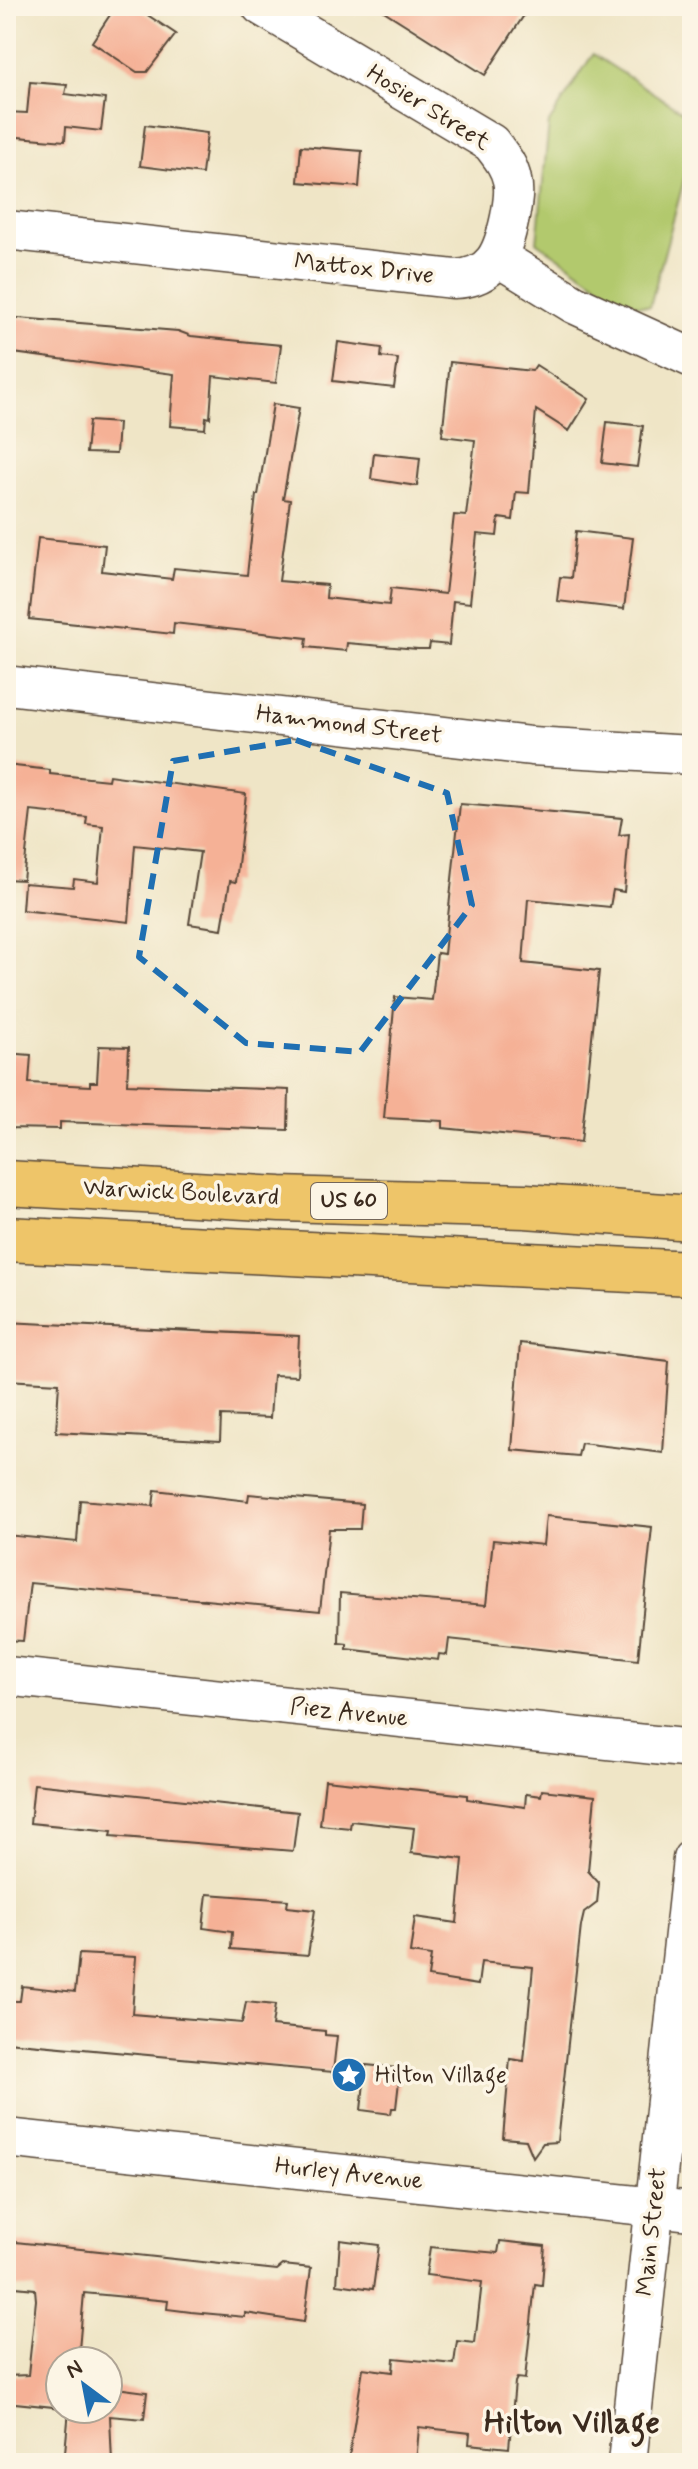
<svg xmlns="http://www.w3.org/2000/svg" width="698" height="2469" font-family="Mynerve,sans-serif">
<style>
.grass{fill:#b2c96d;stroke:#767a46;stroke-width:2}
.building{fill:#f5b196}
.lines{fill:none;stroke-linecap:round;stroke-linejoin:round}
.street-casing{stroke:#564637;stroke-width:41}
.primary-casing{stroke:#564637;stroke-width:47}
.street{stroke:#fff;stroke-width:38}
.primary{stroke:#eec569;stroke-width:44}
.marked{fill:none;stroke:#1f6fb2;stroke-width:6;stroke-dasharray:16 10;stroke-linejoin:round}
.labels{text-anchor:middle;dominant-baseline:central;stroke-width:7;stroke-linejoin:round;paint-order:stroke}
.shield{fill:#fcf5e5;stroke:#75675a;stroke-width:2}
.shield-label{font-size:22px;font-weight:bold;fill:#3b2a1e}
.street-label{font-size:24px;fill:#3b2a1e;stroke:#fcf5e5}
.poi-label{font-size:24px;fill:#3b2a1e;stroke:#fcf5e5;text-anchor:start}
.district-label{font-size:32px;font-weight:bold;fill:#3b2a1e;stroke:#fcf5e5}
</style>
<rect width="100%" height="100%" fill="#fcf5e5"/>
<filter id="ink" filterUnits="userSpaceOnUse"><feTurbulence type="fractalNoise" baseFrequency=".0125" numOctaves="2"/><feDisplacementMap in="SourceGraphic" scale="16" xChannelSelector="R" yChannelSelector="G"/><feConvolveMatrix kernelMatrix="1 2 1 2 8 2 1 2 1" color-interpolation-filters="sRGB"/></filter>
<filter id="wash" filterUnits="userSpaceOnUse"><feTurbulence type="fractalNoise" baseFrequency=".006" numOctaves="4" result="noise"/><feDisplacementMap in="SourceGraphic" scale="32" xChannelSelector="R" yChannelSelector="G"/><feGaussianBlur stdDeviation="1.8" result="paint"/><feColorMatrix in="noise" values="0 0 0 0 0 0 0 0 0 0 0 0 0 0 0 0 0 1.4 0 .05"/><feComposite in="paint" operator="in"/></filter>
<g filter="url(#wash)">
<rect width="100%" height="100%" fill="#efe5c6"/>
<!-- grass -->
<path class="grass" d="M593,54L692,118V150L650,306L627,304L537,242L549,123Z"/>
<g id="blocks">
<!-- building -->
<g class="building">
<path d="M116,6H134L176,34L147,72H137L92,42Z"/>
<path d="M376,6H530L485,75Z"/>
<path d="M30,82L67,85L65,94L105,99L101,131L66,127L65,141L6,136V112L27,113Z"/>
<path d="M145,125L207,133L202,174L140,166Z"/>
<path d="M301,146L362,151L359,187L298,182Z"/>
<path d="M6,317L178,331L191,336L281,345L276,383L213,376L210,418L206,417L205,429L170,426L174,374L6,352Z"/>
<path d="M338,342L382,348L381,357L398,359L394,388L333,381Z"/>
<path d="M450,362L532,371L536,365L589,399L569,431L536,410L529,493L516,492L513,520L499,518L497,536L477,534L470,603L453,601L449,645L430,643L429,649H418L347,643L346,651L306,647L307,638L174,623L173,634L29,619L38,538L105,545L102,571L172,579L174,568L247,575L256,495H258L273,404L299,408L283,499L290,500L279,581L327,585L326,598L389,605L391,588L445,594L454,515L466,516L475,440L442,436Z"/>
<path d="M89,421L118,423L116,454L86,453Z"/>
<path d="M607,422L643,426L637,467L602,463Z"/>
<path d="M374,453L420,458L417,486L371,479Z"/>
<path d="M576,531L633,538L624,609L557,601L560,577L571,578Z"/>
<path d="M6,765L50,770V774L108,780L109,775L246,794L236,882L230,881L222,929L189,924L200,852L135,845L129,922L22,910L24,883L73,887L74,879L98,882L103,826L86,824L87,817L31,811L23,880L6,879Z"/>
<path d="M460,804L622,818L619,835L629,834L624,892L613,890L610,907L528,899L523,963L599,971L581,1142L443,1128V1121L384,1118L395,997L432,1000L437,953L444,954Z"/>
<path d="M99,1046L129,1047L127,1084L289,1090L288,1130L60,1122V1129L6,1128V1053L31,1055L29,1083L90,1086V1082H97Z"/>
<path d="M6,1322L299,1336L297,1376L273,1375L270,1418L221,1416L220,1441L56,1432L59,1383L6,1380Z"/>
<path d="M520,1343L669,1361L663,1453L581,1443L578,1456L512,1450Z"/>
<path d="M155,1490L248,1501L249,1494L362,1504L360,1529H329L320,1611L30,1583L23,1641L6,1640V1535L77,1542L80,1500L153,1506Z"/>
<path d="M546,1516L652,1527L638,1660L449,1639L447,1655L439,1654L438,1660L347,1649V1644L339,1643L340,1593L486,1605L493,1540L543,1545Z"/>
<path d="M325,1780L467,1795V1799L525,1807L526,1794L541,1796L542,1790L595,1796L588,1871L599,1883L597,1903L584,1913L581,1926L557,2142L543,2143L533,2157L526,2140L503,2138L510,2059L524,2061L533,1967L481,1962L478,1985L428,1977L431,1956L410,1953L415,1917L457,1923L463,1859L411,1853L414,1828L351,1821L350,1828L320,1825Z"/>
<path d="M34,1784L298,1812L293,1851L111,1836L112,1831L30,1823Z"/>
<path d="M207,1894L288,1900L287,1907L315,1910L308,1955L231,1949L232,1932L203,1928Z"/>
<path d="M79,1954L136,1957L132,2014L242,2023L246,2002L275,2005L272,2026L325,2031V2035L337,2036L333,2072L7,2042L12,2001H20L22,1986L75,1992Z"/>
<path d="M366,2065L396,2068L395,2081H399L396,2108H392L391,2114L361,2110Z"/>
<path d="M340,2240L379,2245L373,2289L337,2284Z"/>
<path d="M6,2241L277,2270L283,2265L311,2268L304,2322L245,2313V2317L191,2312L167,2309L168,2301L84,2293L78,2361H60V2409H108V2387L147,2392L144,2419L110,2416L112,2463H64L69,2410L53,2408V2407L6,2402V2376L28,2375L36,2300L35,2289L6,2286Z"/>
<path d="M500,2241L545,2246L542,2285L535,2284L525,2379L517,2378L515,2382L509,2448L469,2444L470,2433L419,2427L416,2463H348L363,2368L393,2372L394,2358L454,2364L457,2341L475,2343L482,2282L426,2275L430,2247L498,2253Z"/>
</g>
</g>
</g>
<g filter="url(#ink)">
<use href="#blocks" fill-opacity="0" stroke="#564637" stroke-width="2"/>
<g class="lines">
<defs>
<g id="street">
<path d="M6,230L454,279C494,278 503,251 510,217C512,205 515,192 512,180C509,165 500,155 491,143L261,6"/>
<path d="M499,258L574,304L692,358"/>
<path d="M6,685L531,746L692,755"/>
<path d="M6,1676L692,1749"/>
<path d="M6,2138L692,2211"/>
<path d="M627,2463L692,1859"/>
</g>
<g id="primary">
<path d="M6,1183L280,1199L525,1206L692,1218"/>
<path d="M6,1239L692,1273"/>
</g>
</defs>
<!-- street casing -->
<use href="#street" class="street-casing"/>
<!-- primary casing -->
<use href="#primary" class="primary-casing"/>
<!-- street -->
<use href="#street" class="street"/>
<!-- primary -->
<use href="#primary" class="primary"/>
</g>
</g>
<!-- marked area -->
<path class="marked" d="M296,740L447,793L472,905L360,1052L246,1043L139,957L173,761Z"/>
<!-- icons -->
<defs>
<symbol id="sight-disc" viewBox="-11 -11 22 22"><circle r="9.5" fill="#1f6fb2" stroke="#fcf5e5"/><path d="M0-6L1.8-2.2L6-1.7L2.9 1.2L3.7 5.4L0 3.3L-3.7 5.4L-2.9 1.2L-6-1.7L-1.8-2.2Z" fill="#fff"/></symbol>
</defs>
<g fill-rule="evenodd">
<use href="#sight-disc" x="329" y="2055" width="40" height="40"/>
</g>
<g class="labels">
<!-- shield labels -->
<rect class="shield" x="311" y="1183" width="76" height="36" rx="6"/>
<g class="shield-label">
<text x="349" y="1201">US 60</text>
</g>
<!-- street labels -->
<g class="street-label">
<text transform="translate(428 108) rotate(32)">Hosier Street</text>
<text transform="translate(364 269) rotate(6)">Mattox Drive</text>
<text transform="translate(349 725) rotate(7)">Hammond Street</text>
<text transform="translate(181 1193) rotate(3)">Warwick Boulevard</text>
<text transform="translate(349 1713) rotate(6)">Piez Avenue</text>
<text transform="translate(349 2174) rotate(6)">Hurley Avenue</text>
<text transform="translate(652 2232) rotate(-84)">Main Street</text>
</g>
<!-- poi labels -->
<g class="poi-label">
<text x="375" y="2075">Hilton Village</text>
</g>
<!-- district labels -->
<g class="district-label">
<text x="572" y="2423">Hilton Village</text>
</g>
</g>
<!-- margin -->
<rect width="698" height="2469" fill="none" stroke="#fcf5e5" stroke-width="32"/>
<!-- north arrow -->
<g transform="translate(84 2385) rotate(328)"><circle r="38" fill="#fcf5e5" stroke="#afa495" stroke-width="2"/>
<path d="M0-6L14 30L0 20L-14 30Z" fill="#1f6fb2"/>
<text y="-12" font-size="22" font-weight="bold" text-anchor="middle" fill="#3b2a1e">N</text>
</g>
</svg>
